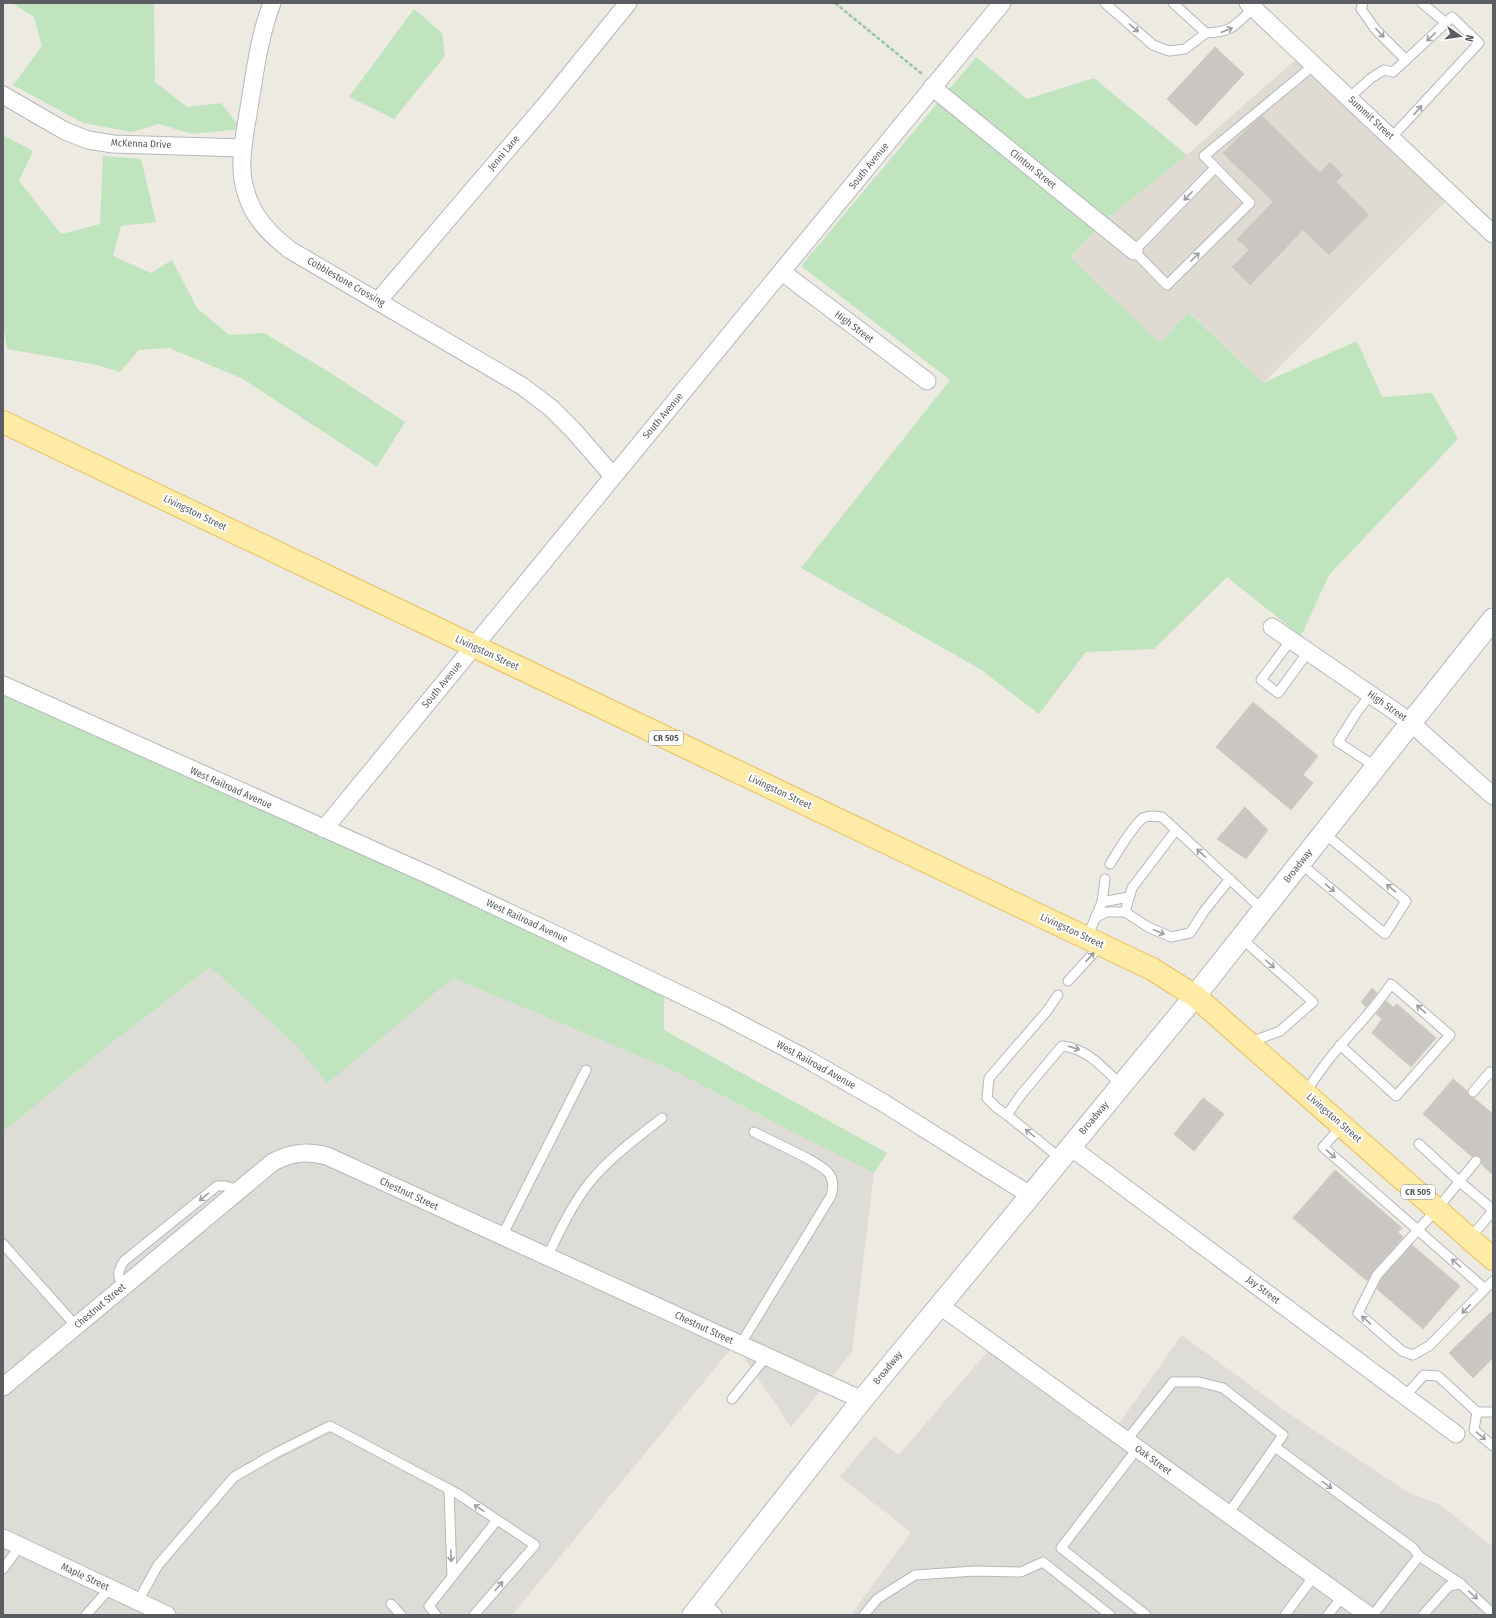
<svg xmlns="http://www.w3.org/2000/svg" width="1496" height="1618" font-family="'Fira Sans Condensed',sans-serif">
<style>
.industrial{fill:#dedcd6}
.education{fill:#dfdbd3}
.green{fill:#c0e4be}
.building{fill:#cac6c1;stroke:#d1cbc0}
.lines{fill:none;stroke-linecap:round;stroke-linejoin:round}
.service-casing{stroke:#b4b8bc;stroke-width:11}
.minor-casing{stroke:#b4b8bc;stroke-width:19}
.tertiary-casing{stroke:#b4b8bc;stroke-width:23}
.primary-casing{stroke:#eebd5a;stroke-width:24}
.path{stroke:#98c5a2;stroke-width:2.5;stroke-dasharray:4 2;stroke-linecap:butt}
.service{stroke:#fff;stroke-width:9}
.minor{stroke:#fff;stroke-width:17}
.tertiary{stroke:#fff;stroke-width:21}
.primary{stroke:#fdeba6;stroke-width:22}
.oneway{stroke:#9c9ea1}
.labels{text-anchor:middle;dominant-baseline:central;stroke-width:4;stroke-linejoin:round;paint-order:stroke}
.shield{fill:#fff;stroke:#8c8e91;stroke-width:1}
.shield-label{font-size:9px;font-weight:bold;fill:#5a5e62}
.street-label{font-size:10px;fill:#5a5e62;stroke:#fff}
</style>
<rect width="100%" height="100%" fill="#edeae2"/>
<!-- industrial -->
<g class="industrial">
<path d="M210,967L297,1046L327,1084L453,978L670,1069L874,1173L852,1352L791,1427L735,1344L512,1615H3V1132L105,1048Z"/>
<path d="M1182,1335L1282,1409L1409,1493L1439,1504L1493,1547V1615H851L911,1532L840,1477L874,1436L899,1455L993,1345L1115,1429Z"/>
</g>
<!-- education -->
<path class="education" d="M1302,54L1452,195L1263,383L1190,312L1161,344L1070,257L1108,218L1187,155Z"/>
<!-- green -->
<g class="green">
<path d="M12,3H154L155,82L187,107L221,103L241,129L192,134L159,124L132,132L83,123L13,85L42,46L34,17Z"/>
<path d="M414,9L442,33L445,56L394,119L349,97Z"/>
<path d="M976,57L1027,99L1094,78L1187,155L1108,218L1070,257L1160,343L1189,312L1263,383L1357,341L1382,397L1432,393L1458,439L1329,575L1301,636L1227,577L1154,649L1086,652L1039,714L980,669L801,568L950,380L801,266Z"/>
<path d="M3,135L33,151L19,181L61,234L100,224L103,156L141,159L156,222L121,226L113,256L151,273L172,260L197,308L229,335L264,333L326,370L405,422L377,467L243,379L169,348L139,350L120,372L97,365L7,349L3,324Z"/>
<path d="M3,682L664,989V1030L887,1153L874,1173L670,1069L453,978L327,1084L297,1046L210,967L105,1048L3,1132Z"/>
</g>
<!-- building -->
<g class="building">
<path d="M1215,47L1244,74L1196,126L1167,99Z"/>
<path d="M1262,116L1320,173L1330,162L1343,175L1336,182L1369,215L1329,255L1303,230L1250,285L1232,267L1249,250L1237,239L1273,202L1223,153L1251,125Z"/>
<path d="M1253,702L1318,756L1303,775L1313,783L1291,810L1216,747Z"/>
<path d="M1245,807L1268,830L1246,859L1217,839Z"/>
<path d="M1372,988L1377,993L1366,1007L1361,1002Z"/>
<path d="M1386,1001L1393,1007L1397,1004L1436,1038L1411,1067L1372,1033L1382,1019L1376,1014Z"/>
<path d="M1453,1079L1467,1091L1469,1096L1474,1098L1493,1114V1175L1481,1164L1482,1159L1480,1157L1477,1155L1472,1157L1423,1114Z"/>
<path d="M1203,1098L1224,1114L1194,1151L1174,1134Z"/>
<path d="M1335,1170L1402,1228L1398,1232L1403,1237L1373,1271L1367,1281L1293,1218Z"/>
<path d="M1412,1245L1460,1286L1423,1329L1377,1289L1382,1278Z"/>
<path d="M1493,1310V1358L1473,1378L1449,1353Z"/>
</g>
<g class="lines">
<defs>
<g id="service">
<path d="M1105,3L1153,45L1169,51L1185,49L1206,33"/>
<path d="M1173,3L1206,33C1232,32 1235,26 1253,8"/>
<path d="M1363,3L1361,9L1376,30L1406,60"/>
<path d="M1422,3L1446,23"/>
<path d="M1349,98L1371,78L1384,70L1393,72L1452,17L1479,43L1391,138"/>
<path d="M1215,168L1134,251L1167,285L1250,203L1204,156L1314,65"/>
<path d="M1291,640L1261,680L1278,693L1308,652"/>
<path d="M1370,695L1357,712L1338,742L1376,767"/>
<path d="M1300,863L1385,934L1406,901L1324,833"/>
<path d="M1110,864C1117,853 1133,825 1143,818C1149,815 1155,816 1162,817L1263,910"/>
<path d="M1102,902L1129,897"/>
<path d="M1125,912L1132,888L1176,830"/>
<path d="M1095,918L1106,912H1125L1148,927L1171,937L1190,933L1205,910L1230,879"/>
<path d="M1087,938L1102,902L1105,879"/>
<path d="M1241,938L1313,1002L1280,1031L1248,1043"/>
<path d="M1068,981L1101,945"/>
<path d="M1473,1092L1490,1072L1493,1074"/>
<path d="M1305,1093C1316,1077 1327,1060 1340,1046C1358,1025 1376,1007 1391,984L1450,1035L1396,1096L1340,1045"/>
<path d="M1007,1115L997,1108L987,1098L989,1078L1047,1011L1058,995"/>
<path d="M1342,1126L1323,1147L1485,1289"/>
<path d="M1419,1144L1459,1181L1493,1210"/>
<path d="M1060,1158L1007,1115L1020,1096L1062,1046C1087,1048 1104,1069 1121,1085"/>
<path d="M1476,1161L1437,1209L1377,1275L1358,1313L1402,1351L1413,1355L1429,1346L1493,1281"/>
<path d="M502,1236L586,1070"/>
<path d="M1470,1238L1493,1211"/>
<path d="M3,1244L76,1326"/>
<path d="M547,1257C560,1231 572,1204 590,1182C610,1157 637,1138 662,1118"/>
<path d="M124,1286C116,1276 118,1271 124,1261L217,1186H226L238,1190"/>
<path d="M740,1345L831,1196C833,1188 834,1182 830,1175C824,1163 768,1140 754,1132"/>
<path d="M1405,1396L1424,1375L1438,1376L1477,1412"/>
<path d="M732,1399L766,1357"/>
<path d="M1492,1412H1477L1474,1430L1493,1446"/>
<path d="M1126,1441L1173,1382H1199L1223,1388L1283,1435L1228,1514"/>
<path d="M1275,1447L1413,1548L1419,1556L1461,1584"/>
<path d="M1137,1449L1061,1548L1146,1615"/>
<path d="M449,1489L452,1577"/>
<path d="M3,1569L20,1546"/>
<path d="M138,1601L158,1565L234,1477L274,1454L330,1426L458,1494L535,1545L474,1615"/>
<path d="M391,1604L401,1615"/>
<path d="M86,1615L110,1588"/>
<path d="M436,1615L429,1606L497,1520"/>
<path d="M864,1615L877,1599L915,1575L975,1571L1021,1572L1043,1562L1110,1615"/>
<path d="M1285,1615L1314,1576"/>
<path d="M1328,1615L1343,1596"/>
<path d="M1373,1615L1419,1556"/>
<path d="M1423,1615L1449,1586L1461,1584L1493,1614"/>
</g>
<g id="minor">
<path d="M272,3C259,37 255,72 249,108C246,127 241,148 242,168C242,179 245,191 249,201C257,222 273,237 290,250L522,386L551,408L574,431L613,476"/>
<path d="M1248,3L1493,234"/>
<path d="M932,87L1134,251"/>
<path d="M3,95L65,131L88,140L113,144L243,148"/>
<path d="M782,272L927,381"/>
<path d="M378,301L547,103L628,3"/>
<path d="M1272,627L1393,710L1411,723L1493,796"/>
<path d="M3,685L431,876L561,937L723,1015L803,1057L882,1102L1030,1195"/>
<path d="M324,829L1002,3"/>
<path d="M1069,1146L1456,1434"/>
<path d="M939,1305L1368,1615"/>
<path d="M3,1387L273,1162C292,1152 307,1151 327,1156L862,1400"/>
<path d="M3,1538L167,1615"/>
<path d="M701,1605L713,1615"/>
</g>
<path id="tertiary" d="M693,1615L862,1400L1195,996L1493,619"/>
<path id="primary" d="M3,422L1152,969L1195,996L1493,1259"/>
</defs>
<!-- service casing -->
<use href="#service" class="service-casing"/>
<!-- minor casing -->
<use href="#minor" class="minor-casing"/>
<!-- tertiary casing -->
<use href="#tertiary" class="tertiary-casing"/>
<!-- primary casing -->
<use href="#primary" class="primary-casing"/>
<!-- path -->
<path class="path" d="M835,3L922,74"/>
<!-- service -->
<use href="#service" class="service"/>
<!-- minor -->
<use href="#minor" class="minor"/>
<!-- tertiary -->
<use href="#tertiary" class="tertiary"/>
<!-- primary -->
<use href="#primary" class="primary"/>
</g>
<!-- one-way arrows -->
<defs><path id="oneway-shaft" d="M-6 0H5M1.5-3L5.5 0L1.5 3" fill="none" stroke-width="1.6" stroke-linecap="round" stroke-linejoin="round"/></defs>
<g class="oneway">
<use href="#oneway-shaft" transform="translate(1134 28) rotate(41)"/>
<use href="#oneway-shaft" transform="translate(1227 30) rotate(-21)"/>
<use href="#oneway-shaft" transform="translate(1380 33) rotate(46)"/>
<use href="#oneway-shaft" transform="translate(1431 37) rotate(137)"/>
<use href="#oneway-shaft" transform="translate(1418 110) rotate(-47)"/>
<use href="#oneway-shaft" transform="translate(1188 196) rotate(134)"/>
<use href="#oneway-shaft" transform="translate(1195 257) rotate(-45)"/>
<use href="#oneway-shaft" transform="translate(1201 853) rotate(-137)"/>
<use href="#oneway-shaft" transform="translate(1330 888) rotate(40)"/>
<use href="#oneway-shaft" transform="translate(1391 888) rotate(-140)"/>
<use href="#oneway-shaft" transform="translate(1159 932) rotate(23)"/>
<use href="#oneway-shaft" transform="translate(1090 957) rotate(-47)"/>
<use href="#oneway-shaft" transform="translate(1270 964) rotate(42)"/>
<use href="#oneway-shaft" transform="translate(1421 1009) rotate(-139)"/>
<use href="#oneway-shaft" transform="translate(1074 1048) rotate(16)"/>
<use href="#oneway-shaft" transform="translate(1030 1133) rotate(-141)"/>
<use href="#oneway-shaft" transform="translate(1331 1154) rotate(41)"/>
<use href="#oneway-shaft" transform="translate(204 1197) rotate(141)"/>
<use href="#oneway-shaft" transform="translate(1456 1263) rotate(-138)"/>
<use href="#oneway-shaft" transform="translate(1466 1309) rotate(134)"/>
<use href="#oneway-shaft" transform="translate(1366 1320) rotate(-139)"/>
<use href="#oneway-shaft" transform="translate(1481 1436) rotate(40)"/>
<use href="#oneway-shaft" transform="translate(1327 1485) rotate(36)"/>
<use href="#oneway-shaft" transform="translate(479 1508) rotate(-146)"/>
<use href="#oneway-shaft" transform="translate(451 1556) rotate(88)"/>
<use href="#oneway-shaft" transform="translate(499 1586) rotate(-49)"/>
<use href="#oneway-shaft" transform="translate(1473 1595) rotate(42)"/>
</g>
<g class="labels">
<!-- shield labels -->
<g class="shield">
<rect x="649" y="731" width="34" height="14" rx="3"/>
<rect x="1401" y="1185" width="34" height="14" rx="3"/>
</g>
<g class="shield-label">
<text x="666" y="738">CR 505</text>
<text x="1418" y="1192">CR 505</text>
</g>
<!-- street labels -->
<g class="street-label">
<text transform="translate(1371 118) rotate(43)">Summit Street</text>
<text transform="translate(141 144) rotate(2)">McKenna Drive</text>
<text transform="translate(504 153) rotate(-50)">Jenni Lane</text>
<text transform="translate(869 166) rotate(-51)">South Avenue</text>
<text transform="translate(1033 169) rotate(39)">Clinton Street</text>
<text transform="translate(346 282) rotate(30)">Cobblestone Crossing</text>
<text transform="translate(854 327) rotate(37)">High Street</text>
<text transform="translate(663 416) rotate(-50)">South Avenue</text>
<text transform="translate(195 513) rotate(26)">Livingston Street</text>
<text transform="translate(487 653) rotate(25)">Livingston Street</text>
<text transform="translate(442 685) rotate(-51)">South Avenue</text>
<text transform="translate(1387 706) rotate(35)">High Street</text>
<text transform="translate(231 788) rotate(24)">West Railroad Avenue</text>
<text transform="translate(780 792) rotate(25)">Livingston Street</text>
<text transform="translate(1298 866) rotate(-52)">Broadway</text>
<text transform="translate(527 921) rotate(25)">West Railroad Avenue</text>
<text transform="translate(1072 931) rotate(25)">Livingston Street</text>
<text transform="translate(816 1065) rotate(29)">West Railroad Avenue</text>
<text transform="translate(1094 1118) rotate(-50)">Broadway</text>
<text transform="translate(1334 1118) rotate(41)">Livingston Street</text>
<text transform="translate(409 1194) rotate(25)">Chestnut Street</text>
<text transform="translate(1263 1290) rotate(37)">Jay Street</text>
<text transform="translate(100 1306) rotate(-40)">Chestnut Street</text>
<text transform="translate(704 1328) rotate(25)">Chestnut Street</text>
<text transform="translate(888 1368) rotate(-51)">Broadway</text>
<text transform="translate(1153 1460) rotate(36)">Oak Street</text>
<text transform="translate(85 1577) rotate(25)">Maple Street</text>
</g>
</g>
<!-- border -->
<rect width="1496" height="1618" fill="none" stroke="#5a5e62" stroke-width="8"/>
<!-- north arrow -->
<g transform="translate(1460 36) rotate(103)" stroke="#ffffff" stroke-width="3" paint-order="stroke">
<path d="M0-3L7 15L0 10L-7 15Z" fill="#5a5e62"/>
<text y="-6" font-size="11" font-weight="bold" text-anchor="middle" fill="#5a5e62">N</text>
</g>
</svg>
